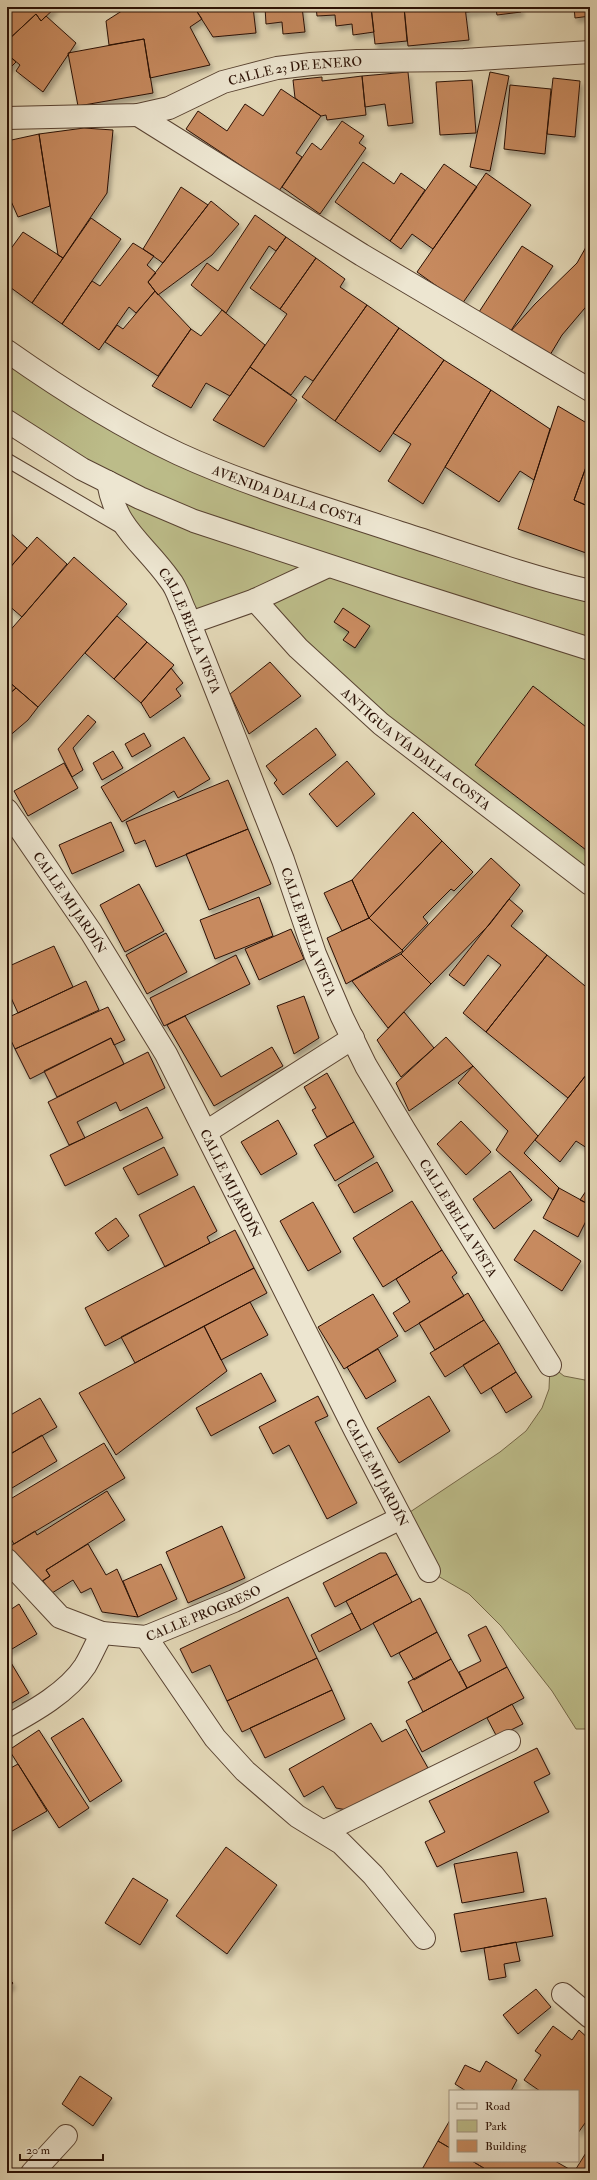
<svg xmlns="http://www.w3.org/2000/svg" width="597" height="2180" font-family="'IM FELL Double Pica',serif">
<style>
.green{fill:#bcbc89;stroke:#746647}
.building{fill:#c78a5f;stroke:#2b1105;filter:url(#shadow)}
.lines{fill:none;stroke-linecap:round;stroke-linejoin:round}
.service-casing{stroke:#594332;stroke-width:15}
.minor-casing{stroke:#594332;stroke-width:24}
.tertiary-casing{stroke:#594332;stroke-width:24}
.service{stroke:#ede6d1;stroke-width:13}
.minor{stroke:#ede6d1;stroke-width:22}
.tertiary{stroke:#ede6d1;stroke-width:22}
.labels{text-anchor:middle;stroke-width:3;stroke-linejoin:round;paint-order:stroke}
.street-label{font-size:13px;fill:#2b1105;stroke:#ede6d1}
</style>
<defs>
<filter id="shadow"><feDropShadow dx="2.5" dy="4.5" stdDeviation="2" flood-color="#0004"/></filter>
</defs>
<rect width="100%" height="100%" fill="#e4d9b8"/>
<filter id="stains"><feTurbulence type="fractalNoise" baseFrequency=".005" numOctaves="4"/><feColorMatrix values="0 0 0 0 .2 0 0 0 0 .09 0 0 0 0 .02 0 0 0 .5 -.17"/></filter>
<radialGradient id="worn" r=".72"><stop offset=".6" stop-color="#630" stop-opacity="0"/><stop offset="1" stop-color="#630" stop-opacity=".3"/></radialGradient>
<!-- green -->
<path class="green" d="M7 351 178 453 590 591V884L459 782 255 600 190 623 107 482 7 421Z
M550 1365 564 1376 590 1381V1729H576L552 1691 501 1626 469 1594 429 1571 401 1518 500 1452 526 1431 542 1408 549 1389Z"/>
<!-- building -->
<path class="building" d="M7 7H56L41 21 36 14 7 41Z
M128 7H194L202 19 190 27 210 65 150 78 144 39 109 45 106 21Z
M194 7H253L256 33 213 37Z
M265 7H302L305 32 283 34 282 22 266 24Z
M316 7H371L374 32 353 35 352 24 336 26 335 15 317 16Z
M371 7H404L407 41 375 44Z
M404 7H465L469 40 408 46Z
M465 7H521V12L497 15 496 9 466 12Z
M574 7H590V16L575 18Z
M36 14 41 21 46 16 76 43 43 92 16 71 20 65 7 54V41Z
M144 39 153 93 78 106 68 53Z
M7 54 16 62 7 71Z
M408 72 413 123 388 126 385 104 365 107 362 76Z
M490 72 509 76 490 171 470 167Z
M588 75H590V128H588Z
M362 76 366 115 327 120 326 115 321 116 295 98 293 80 322 77V81Z
M553 78 580 81 575 137 547 134Z
M472 80 476 133 440 135 436 82Z
M510 85 551 89 545 154 504 149Z
M281 89 321 116 296 153 302 157 279 191 186 129 198 111 227 131 245 104 263 116Z
M342 121 364 136 359 143 366 148 320 214 282 187 312 143 321 150Z
M84 128 113 130 107 193 63 258 58 255 39 134Z
M39 134 50 206 18 217 7 192V141Z
M363 162 394 184 401 173 425 190 390 241 335 202Z
M444 164 477 187 433 249 412 234 401 249 390 241Z
M486 173 531 205 462 304 417 272Z
M181 187 208 205 163 263 143 249Z
M211 201 239 224 212 255 158 295 148 282Z
M255 215 286 237 276 251 269 246 226 313 191 285 207 263 218 271Z
M91 218 121 239 62 324 32 303Z
M23 232 63 258 32 303 7 285V254Z
M286 237 316 258 280 309 250 288Z
M590 240V302L562 335 550 355 510 332 535 304 577 263Z
M133 243 154 256 147 265 156 273 148 282 155 291 136 313 129 307 99 350 62 324 92 281 100 286Z
M522 246 553 266 510 332 479 312Z
M316 258 345 279 340 287 367 305 313 381 305 376 291 395 250 367 287 314 280 309Z
M155 291 191 329 158 376 105 342 117 325 123 329Z
M367 305 399 328 335 421 302 397Z
M222 310 265 345 230 396 206 383 191 408 152 386 191 329 201 336Z
M399 328 444 360 380 452 335 421Z
M444 360 491 390 423 504 388 481 411 444 393 433Z
M250 367 297 400 264 447 213 420Z
M491 390 550 429 534 480 520 471 499 502 445 467Z
M558 406 590 425V456L574 500 590 507 589 554 518 529Z
M590 456V507L574 500Z
M7 530 27 548 7 571Z
M37 537 67 564 22 617 7 604V571Z
M74 557 127 604 38 707 7 680V634Z
M343 608 370 626 355 648 343 640 349 632 334 622Z
M117 616 147 642 114 679 85 653Z
M147 642 174 665 141 703 114 679Z
M270 662 301 696 249 734 230 694Z
M171 668 183 683 176 689 181 696 150 718 141 703Z
M7 680 16 688 7 696Z
M533 686 590 730V853L475 765Z
M16 688 38 707 28 720 7 738V696Z
M88 715 96 722 73 748 83 770 72 777 58 749Z
M316 728 336 755 283 795 274 783 277 780 266 766Z
M144 733 151 746 132 757 125 744Z
M184 737 210 779 178 798 174 791 122 822 101 787Z
M113 751 123 768 102 780 93 763Z
M347 761 375 794 337 827 309 794Z
M64 763 78 788 28 816 14 791Z
M228 780 248 829 156 867 145 840 135 844 126 822Z
M413 812 442 841 369 918 352 880Z
M111 822 124 851 72 874 59 845Z
M248 829 271 884 209 910 186 854Z
M442 841 473 872 454 891 451 889 423 917 428 923 402 950 369 918Z
M491 858 520 885 489 925 431 984 401 954Z
M352 880 369 918 342 931 324 893Z
M139 884 164 931 125 952 100 905Z
M259 897 273 936 215 959 200 920Z
M509 899 523 911 511 926 547 955 486 1032 463 1013 501 965 488 955 464 986 449 975Z
M369 918 403 951 346 984 327 938Z
M291 929 304 959 259 980 245 949Z
M166 933 187 972 147 994 126 955Z
M54 946 73 987 18 1013 7 989V967Z
M401 954 431 984 388 1028 352 981Z
M236 955 250 984 164 1026 150 998Z
M547 955 590 990V1070L568 1098 486 1032Z
M86 981 99 1010 15 1049 7 1032V1018Z
M304 996 319 1038 294 1054 277 1006Z
M108 1007 125 1040 114 1045 111 1038 30 1079 15 1049Z
M404 1012 434 1048 401 1077 377 1040Z
M185 1016 221 1077 272 1047 283 1066 214 1106 167 1025Z
M446 1037 473 1066 409 1111 396 1083Z
M111 1038 124 1064 57 1097 44 1071Z
M148 1052 165 1088 120 1111 116 1102 77 1122 85 1138 69 1145 48 1102Z
M473 1066 538 1136 524 1153 559 1188 553 1200 496 1150 508 1131 458 1083Z
M590 1070V1150L576 1141 560 1162 535 1140Z
M327 1073 354 1122 327 1137 312 1110 316 1108 304 1087Z
M147 1107 163 1138 65 1186 50 1155Z
M278 1120 297 1154 261 1175 241 1142Z
M461 1121 491 1152 466 1175 437 1144Z
M354 1122 374 1157 335 1181 314 1145Z
M164 1147 178 1175 138 1195 123 1168Z
M377 1162 393 1191 354 1213 338 1185Z
M510 1171 532 1200 494 1229 473 1199Z
M590 1185V1205L580 1200Z
M194 1186 217 1231 207 1237 210 1243 165 1267 139 1215Z
M559 1188 590 1205V1213L578 1237 543 1218Z
M412 1201 442 1250 383 1287 353 1238Z
M313 1202 341 1252 308 1271 280 1221Z
M116 1218 129 1236 108 1251 95 1233Z
M235 1230 254 1268 105 1346 85 1308Z
M534 1230 581 1261 562 1291 514 1260Z
M442 1250 457 1273 452 1277 464 1296 405 1332 393 1313 410 1302 396 1279Z
M254 1268 267 1293 135 1363 121 1337Z
M468 1293 484 1320 435 1350 419 1323Z
M373 1294 398 1336 344 1369 318 1327Z
M250 1302 268 1335 221 1360 204 1326Z
M484 1320 499 1343 445 1377 430 1353Z
M204 1326 227 1371 116 1455 79 1393Z
M499 1343 516 1372 481 1394 463 1365Z
M378 1349 396 1381 366 1399 347 1367Z
M516 1372 532 1397 506 1413 491 1388Z
M261 1373 276 1401 211 1436 196 1408Z
M318 1396 328 1416 315 1422 357 1503 327 1519 289 1445 273 1454 259 1427Z
M429 1396 450 1431 399 1463 377 1428Z
M40 1398 57 1427 7 1456V1417Z
M42 1435 57 1461 7 1491V1456Z
M104 1443 125 1478 14 1544 7 1532V1501Z
M107 1491 125 1520 46 1570 50 1576 34 1586 9 1547 35 1531 37 1535Z
M222 1526 245 1578 188 1603 166 1552Z
M88 1544 106 1575 117 1569 138 1617 102 1612 91 1588 81 1593 73 1580 52 1593 43 1581 50 1576 46 1570Z
M380 1553H386L397 1574 335 1607 323 1583Z
M161 1564 177 1599 138 1617 123 1581Z
M397 1574 412 1602 361 1630 346 1601Z
M288 1597 317 1658 227 1701 210 1665 192 1673 180 1649Z
M420 1598 437 1632 391 1657 373 1623Z
M19 1604 37 1634 7 1652V1612Z
M352 1613 361 1630 319 1652 311 1635Z
M486 1626 507 1667 467 1688 459 1672 481 1661 468 1635Z
M437 1632 451 1659 414 1680 399 1653Z
M7 1656 29 1693 7 1706Z
M317 1658 332 1690 242 1732 227 1701Z
M451 1659 467 1688 423 1712 408 1682Z
M507 1667 524 1698 422 1752 406 1721Z
M332 1690 345 1719 265 1758 250 1728Z
M512 1704 523 1724 497 1737 487 1718Z
M83 1718 122 1781 90 1802 51 1738Z
M371 1723 382 1742 406 1729 428 1768 353 1811 336 1808 323 1786 304 1797 289 1769Z
M39 1730 89 1808 59 1828 9 1750Z
M537 1748 550 1774 534 1782 549 1812 437 1867 425 1842 445 1832 429 1801Z
M18 1764 47 1811 7 1834V1770Z
M226 1847 277 1885 227 1954 176 1916Z
M517 1852 524 1892 462 1903 454 1864Z
M133 1878 168 1900 140 1945 105 1923Z
M546 1898 553 1936 461 1952 454 1914Z
M516 1942 520 1961 504 1964 506 1977 489 1980 484 1948Z
M7 1977 13 1983 7 1990Z
M536 1989 551 2007 518 2034 503 2015Z
M553 2026 572 2040 579 2030 590 2040V2116L578 2133V2091H540L524 2080 541 2055 535 2051Z
M486 2061 517 2080 511 2091H466L455 2084 465 2065 480 2072Z
M80 2076 112 2098 93 2126 62 2104Z
M450 2120V2148L438 2141Z
M438 2141 450 2148V2161H472L492 2173H420Z
M589 2148 590 2173H576L574 2172Z
M472 2161H555L576 2173H492Z"/>
<g class="lines">
<defs>
<path id="service" d="M7 460 123 528"/>
<g id="minor">
<path d="M138 115 362 255 590 390"/>
<path id="s1" d="M7 118 138 115 169 108 223 82 277 68 311 64 357 61 464 60 590 52"/>
<path id="s2" d="M108 482C116 530 144 543 170 580 177 588 180 601 185 611L283 860 315 954 342 1017 366 1066 405 1131 550 1365"/>
<path id="s3" d="M255 600 298 648 381 724 590 884"/>
<path d="M190 623 255 600 328 566"/>
<path id="s4" d="M7 810 91 932 166 1054 355 1430 429 1571"/>
<path d="M206 1132 353 1038"/>
<path id="s5" d="M7 1560 60 1617 102 1633 146 1637 234 1601 401 1518"/>
<path d="M146 1637 215 1738 245 1771 297 1816 341 1843 373 1875 424 1938"/>
<path d="M7 1726C34 1711 68 1692 85 1666 91 1656 96 1644 102 1633"/>
<path d="M325 1831 509 1741"/>
<path d="M563 1994 590 2017"/>
<path d="M32 2173 66 2136"/>
</g>
<g id="tertiary">
<path id="s6" d="M7 351C61 389 119 426 179 454 251 487 329 509 404 534 466 554 527 576 590 591"/>
<path d="M7 421 82 469 140 498 194 521 394 587 590 649"/>
</g>
</defs>
<!-- service casing -->
<use href="#service" class="service-casing"/>
<!-- minor casing -->
<use href="#minor" class="minor-casing"/>
<!-- tertiary casing -->
<use href="#tertiary" class="tertiary-casing"/>
<!-- service -->
<use href="#service" class="service"/>
<!-- minor -->
<use href="#minor" class="minor"/>
<!-- tertiary -->
<use href="#tertiary" class="tertiary"/>
</g>
<g class="labels">
<!-- street labels -->
<g class="street-label">
<text dy="5" stroke="none"><textPath href="#s1" startOffset="296">CALLE 23 DE ENERO</textPath></text>
<text dy="5" stroke="none"><textPath href="#s6" startOffset="317">AVENIDA DALLA COSTA</textPath></text>
<text dy="5" stroke="none"><textPath href="#s2" startOffset="172">CALLE BELLA VISTA</textPath></text>
<text dy="5" stroke="none"><textPath href="#s3" startOffset="220">ANTIGUA VÍA DALLA COSTA</textPath></text>
<text dy="5" stroke="none"><textPath href="#s4" startOffset="112">CALLE MI JARDÍN</textPath></text>
<text dy="5" stroke="none"><textPath href="#s2" startOffset="496">CALLE BELLA VISTA</textPath></text>
<text dy="5" stroke="none"><textPath href="#s4" startOffset="436">CALLE MI JARDÍN</textPath></text>
<text dy="5" stroke="none"><textPath href="#s2" startOffset="820">CALLE BELLA VISTA</textPath></text>
<text dy="5" stroke="none"><textPath href="#s4" startOffset="760">CALLE MI JARDÍN</textPath></text>
<text dy="5" stroke="none"><textPath href="#s5" startOffset="229">CALLE PROGRESO</textPath></text>
</g>
</g>
<!-- margin -->
<rect width="597" height="2180" fill="none" stroke="#e4d9b8" stroke-width="24"/>
<rect x="8" y="8" width="581" height="2164" fill="none" stroke="#2b1105" stroke-width="2"/>
<rect x="12" y="12" width="573" height="2156" fill="none" stroke="#2b1105"/>
<!-- legend -->
<rect x="449" y="2090" width="130" height="72" fill="#ede6d1" stroke="#9f917f"/>
<rect x="457" y="2103" width="20" height="6" fill="#ede6d1" stroke="#9f917f"/>
<text x="485" y="2110" font-size="12" fill="#2b1105">Road</text>
<rect x="457" y="2120" width="20" height="12" fill="#bcbc89" stroke="#9f917f"/>
<text x="485" y="2130" font-size="12" fill="#2b1105">Park</text>
<rect x="457" y="2140" width="20" height="12" fill="#c78a5f" stroke="#9f917f"/>
<text x="485" y="2150" font-size="12" fill="#2b1105">Building</text>
<!-- scale -->
<path d="M20 2154v6h83v-6" fill="none" stroke="#2b1105" stroke-width="2"/>
<text x="26" y="2154" font-size="12" fill="#2b1105" stroke="#ede6d1" stroke-width="3" paint-order="stroke">20 m</text>
<rect width="100%" height="100%" filter="url(#stains)"/>
<rect width="100%" height="100%" fill="url(#worn)"/>
</svg>
